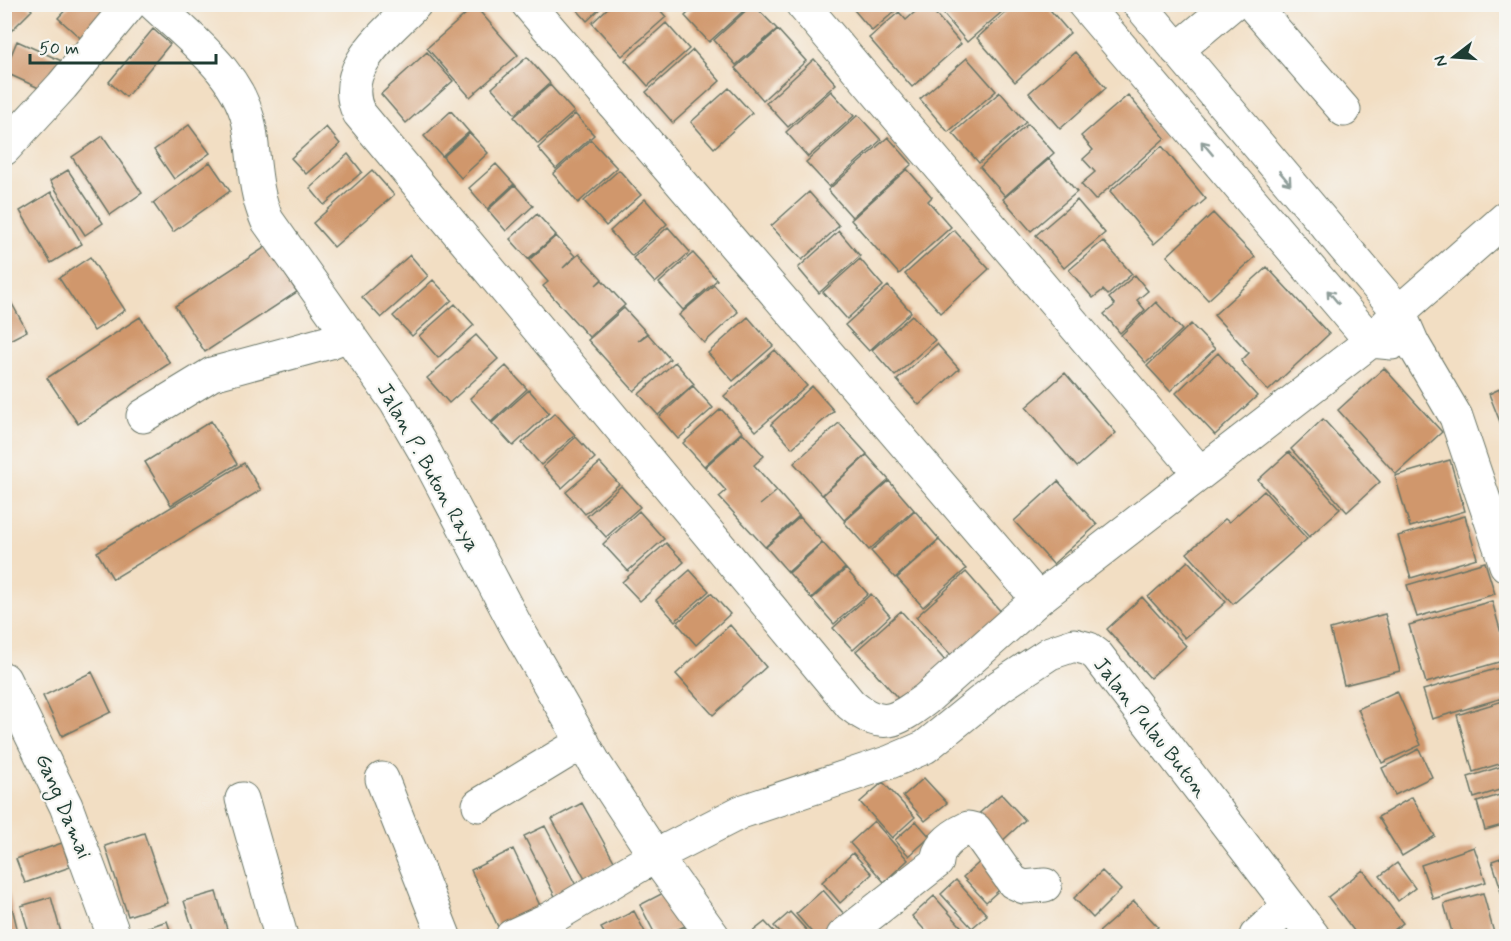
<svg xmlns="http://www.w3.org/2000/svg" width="1511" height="941" font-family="Mynerve,sans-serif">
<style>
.building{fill:#d0976c}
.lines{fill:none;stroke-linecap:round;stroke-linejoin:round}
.minor-casing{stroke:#697566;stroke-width:35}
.minor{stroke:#fff;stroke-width:33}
.oneway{stroke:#8f9e9a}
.labels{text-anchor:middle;stroke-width:4.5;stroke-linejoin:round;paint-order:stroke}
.street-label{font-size:21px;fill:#1f3d34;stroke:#f6f6f2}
</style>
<rect width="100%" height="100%" fill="#f6f6f2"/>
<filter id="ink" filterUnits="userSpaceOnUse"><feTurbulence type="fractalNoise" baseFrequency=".0167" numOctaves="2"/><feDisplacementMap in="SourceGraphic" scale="12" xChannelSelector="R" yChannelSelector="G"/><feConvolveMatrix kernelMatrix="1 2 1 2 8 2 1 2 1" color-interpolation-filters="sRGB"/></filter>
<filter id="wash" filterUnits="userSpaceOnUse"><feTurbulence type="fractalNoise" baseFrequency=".008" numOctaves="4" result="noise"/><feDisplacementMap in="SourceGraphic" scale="24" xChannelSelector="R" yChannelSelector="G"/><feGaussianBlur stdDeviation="1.35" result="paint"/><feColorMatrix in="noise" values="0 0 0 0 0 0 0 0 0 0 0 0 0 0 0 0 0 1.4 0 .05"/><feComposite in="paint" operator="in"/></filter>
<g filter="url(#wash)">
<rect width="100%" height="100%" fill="#f2dec3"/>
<g id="blocks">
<!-- building -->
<path class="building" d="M4 4H26L32 10 4 38Z
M71 4H123L87 44 58 18Z
M572 4H605L587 21Z
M612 4H655L666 17 622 56 592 23Z
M697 4H751L709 42 685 16Z
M753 4 777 29 736 65 714 40Z
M849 4H903L872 31Z
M924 4H927L961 44 912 87 869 38 899 12 906 20Z
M935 4H1011L967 42Z
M1015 4H1045L1070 33 1015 82 977 38Z
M475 6 518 55 470 97 427 48Z
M666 23 689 49 648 86 625 60Z
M153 29 170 44 126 97 109 82Z
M778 30 806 61 763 100 735 68Z
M17 41 66 63 52 94 4 72Z
M693 50 720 81 673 123 646 92Z
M427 52 453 81 406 123 381 94Z
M1075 52 1106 88 1060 129 1029 93Z
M527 57 550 83 515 114 492 88Z
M967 58 996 91 948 132 920 99Z
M814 59 836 84 788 127 766 103Z
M550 85 574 112 538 144 514 117Z
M729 88 752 113 714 148 691 122Z
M831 91 854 116 808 157 786 132Z
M1000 92 1026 122 979 163 953 133Z
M1128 95 1165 138 1095 200 1081 184 1095 172 1083 159 1093 150 1081 136Z
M451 111 469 132 442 156 424 136Z
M575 114 594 135 556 169 538 148Z
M858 115 881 140 829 187 806 162Z
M1028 124 1054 153 1005 196 980 167Z
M189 125 210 153 174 179 154 150Z
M326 127 340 144 306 174 291 158Z
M470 133 488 153 461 178 443 157Z
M103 136 142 193 110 215 72 157Z
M888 137 912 164 852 217 828 190Z
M591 140 617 168 578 203 553 174Z
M1162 146 1206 199 1154 244 1110 191Z
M348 154 362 172 324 205 310 188Z
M1049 159 1077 192 1031 231 1003 199Z
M210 162 230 191 173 232 153 203Z
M496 164 514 184 487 209 469 188Z
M907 169 932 197 928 201 951 227 899 274 851 220Z
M68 170 103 223 85 235 50 181Z
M372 170 394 195 334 247 313 223Z
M619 170 641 195 606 226 584 201Z
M515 185 533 206 506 231 488 210Z
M51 192 82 244 51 263 20 211Z
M809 192 839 226 802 260 771 226Z
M645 199 667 224 632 256 610 231Z
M1077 200 1105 233 1064 268 1036 235Z
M1213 213 1255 257 1208 300 1167 256Z
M537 214 556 235 528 259 510 239Z
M668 227 690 252 655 283 633 258Z
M954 230 989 269 941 313 905 274Z
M839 231 860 256 819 293 798 268Z
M556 236 575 256 563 268 579 254 602 279 596 285 602 280 625 305 589 337 543 286 548 282 529 260Z
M1103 241 1132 274 1108 295 1103 290 1093 298 1069 270Z
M267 246 297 292 205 352 175 306Z
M693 253 717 280 683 310 659 283Z
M410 255 428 276 381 318 362 297Z
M90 257 125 310 94 331 59 278Z
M860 259 883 286 847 319 823 292Z
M1267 267 1329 334 1268 391 1241 361 1249 353 1214 315Z
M1135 275 1148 291 1137 300 1145 310 1120 333 1104 314 1115 305 1109 298Z
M433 280 452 300 412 336 393 316Z
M714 285 738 312 704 343 679 315Z
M888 286 911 312 869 351 845 325Z
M11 302 27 331 4 343V306Z
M1156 302 1182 330 1146 363 1121 335Z
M455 304 474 325 438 358 419 336Z
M624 308 647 333 638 341 648 334 670 359 634 391 588 340Z
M912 315 935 340 895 376 872 350Z
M140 317 170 363 78 424 47 378Z
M748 317 773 346 733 381 708 353Z
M1191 324 1215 349 1170 391 1147 366Z
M476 335 498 359 449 403 427 378Z
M937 344 959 369 919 405 897 380Z
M775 350 807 386 756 431 724 396Z
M1218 353 1257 396 1215 435 1176 393Z
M675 362 694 384 658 415 639 394Z
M506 366 527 389 491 422 470 398Z
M1384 368 1442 432 1396 474 1338 410Z
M1065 373 1116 433 1077 467 1026 407Z
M693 386 713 408 678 439 659 417Z
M812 386 834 411 792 448 771 424Z
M1506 386V437L1489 394Z
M529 390 549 413 513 446 492 423Z
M721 409 742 432 704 466 683 443Z
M555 413 575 435 541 465 522 443Z
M1323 419 1380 482 1347 512 1291 449Z
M211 421 237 464 171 505 145 462Z
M839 423 867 454 822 495 794 463Z
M743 433 764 456 754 465 777 491 760 505 777 491 799 516 765 547 719 497 726 491 705 467Z
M576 437 595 458 562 488 543 467Z
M1289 452 1340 509 1309 537 1258 480Z
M867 455 889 480 844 520 823 495Z
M1450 460 1465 511 1410 527 1395 476Z
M244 463 261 490 113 579 97 552Z
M600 463 619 484 585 514 566 492Z
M889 481 914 510 869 550 844 522Z
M1058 481 1097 525 1053 564 1014 521Z
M621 486 640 507 606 537 587 516Z
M1264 491 1307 539 1233 604 1187 553 1225 519 1229 522Z
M639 511 664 539 628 571 603 544Z
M915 511 939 539 895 578 871 551Z
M1465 516 1477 558 1411 578 1398 536Z
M800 517 822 542 788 572 766 547Z
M939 540 966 569 923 607 897 578Z
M666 543 684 562 640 601 622 582Z
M823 543 845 568 811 598 789 573Z
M1188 561 1226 602 1185 638 1148 597Z
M1485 562 1495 594 1417 617 1407 585Z
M846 569 868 594 834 624 812 599Z
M690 570 709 591 675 621 656 600Z
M966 572 1010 622 961 666 916 617Z
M711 593 730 614 696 645 677 623Z
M871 594 890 616 853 650 833 628Z
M1142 597 1186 646 1150 678 1107 629Z
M1492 601 1506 651V660L1426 683 1409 625Z
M901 611 948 664 903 704 856 651Z
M1385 614 1400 671 1344 685 1330 629Z
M730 625 766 667 713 715 676 674Z
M1506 666V697L1432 719 1423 690Z
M92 672 111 712 62 736 43 696Z
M1397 691 1421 745 1382 763 1358 709Z
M1506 700V762L1473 772 1457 715Z
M1419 749 1432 777 1395 795 1382 768Z
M1506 765V788L1474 798 1468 777Z
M924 778 947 803 925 821 903 796Z
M883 782 915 817 892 838 860 802Z
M1506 793V824L1485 830 1477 802Z
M1001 794 1025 820 999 844 975 817Z
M1412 797 1435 836 1402 856 1378 817Z
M582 803 615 863 585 879 552 819Z
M874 821 908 860 884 882 850 843Z
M916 821 930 837 909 856 895 840Z
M545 826 581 895 560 906 524 836Z
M144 833 168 903 128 916 105 846Z
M62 843 70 867 25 883 16 859Z
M1474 847 1486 882 1433 899 1421 865Z
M513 849 544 914 502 935 471 870Z
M853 853 872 874 840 903 822 882Z
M1506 856V884L1500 886 1492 861Z
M984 858 1007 883 986 902 963 877Z
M1397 863 1415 888 1398 901 1380 876Z
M1363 870 1403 923 1386 936H1358L1328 897Z
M1102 871 1121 890 1093 918 1074 898Z
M4 878H5L19 936H4Z
M956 880 987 915 972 928 941 894Z
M1506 887V907L1500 889Z
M823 890 851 922 834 936H815L796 914Z
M667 891 685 926 663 936H656L640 905Z
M216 892 229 936H195L184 901Z
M1483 893 1494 933 1483 936H1453L1444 904Z
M934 896 966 932 961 936H930L912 916Z
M51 897 62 936H30L21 906Z
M1134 901 1158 927 1147 936H1103L1099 932Z
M634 911 647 936H606L601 928Z
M790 912 812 936H783L774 926Z
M167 921 172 936H135L134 932Z
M765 922 778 936H747Z
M685 928 689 936H667Z"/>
</g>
</g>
<g filter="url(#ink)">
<use href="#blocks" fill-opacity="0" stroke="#697566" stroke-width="1.5"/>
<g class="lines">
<defs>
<path id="minor" d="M154 4C191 39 243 77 250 130 255 162 254 190 267 220L396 402 425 452 516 626 595 764 655 856 713 936
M415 4C387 33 337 69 359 113L851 705C883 731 896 721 926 699L1038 599 1371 341 1399 312 1506 218
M528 4 1038 599
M802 4 1200 473
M1084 4 1371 341 1392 343
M1139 4 1399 312 1413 344 1456 417 1506 565
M1252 4 1344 110
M1177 50 1232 4
M4 149 62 86 130 4
M143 416 212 374 330 342 349 334
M4 679 66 806 114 936
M382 779 444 936
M242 799 281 936
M479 805 583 742
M512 936 551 918 655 856 741 812 890 762 925 747 1000 686 1050 653 1074 645 1089 649 1097 655 1313 936
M843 936 937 862C938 845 953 835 968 828L976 830 1013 882 1024 887 1045 885
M1256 936 1289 906"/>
</defs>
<!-- minor casing -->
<use href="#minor" class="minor-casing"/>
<!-- minor -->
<use href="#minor" class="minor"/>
</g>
<!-- one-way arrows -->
<defs><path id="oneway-shaft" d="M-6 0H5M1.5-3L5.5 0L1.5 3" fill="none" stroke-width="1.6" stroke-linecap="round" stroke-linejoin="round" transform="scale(1.5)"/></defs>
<g class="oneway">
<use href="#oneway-shaft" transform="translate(1207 148) rotate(-130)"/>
<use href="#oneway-shaft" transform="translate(1285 178) rotate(50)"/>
<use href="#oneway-shaft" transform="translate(1333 297) rotate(-130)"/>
</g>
</g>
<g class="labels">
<!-- street labels -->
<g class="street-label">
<text transform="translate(429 467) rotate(61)" y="7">Jalan P. Buton Raya</text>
<text transform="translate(1151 727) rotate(52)" y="7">Jalan Pulau Buton</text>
<text transform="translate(64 806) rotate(67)" y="7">Gang Damai</text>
</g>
</g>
<!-- margin -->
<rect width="1511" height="941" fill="none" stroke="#f6f6f2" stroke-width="24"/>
<!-- north arrow -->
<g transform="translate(1454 57) rotate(253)" stroke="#f6f6f2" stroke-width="4.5" paint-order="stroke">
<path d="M0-4.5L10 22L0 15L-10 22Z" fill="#1f3d34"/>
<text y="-9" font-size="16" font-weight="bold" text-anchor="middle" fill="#1f3d34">N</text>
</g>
<!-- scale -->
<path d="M30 54v9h186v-9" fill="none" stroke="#1f3d34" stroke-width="3"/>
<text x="39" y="54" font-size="18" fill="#1f3d34" stroke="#f6f6f2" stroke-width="4.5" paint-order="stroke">50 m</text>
</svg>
